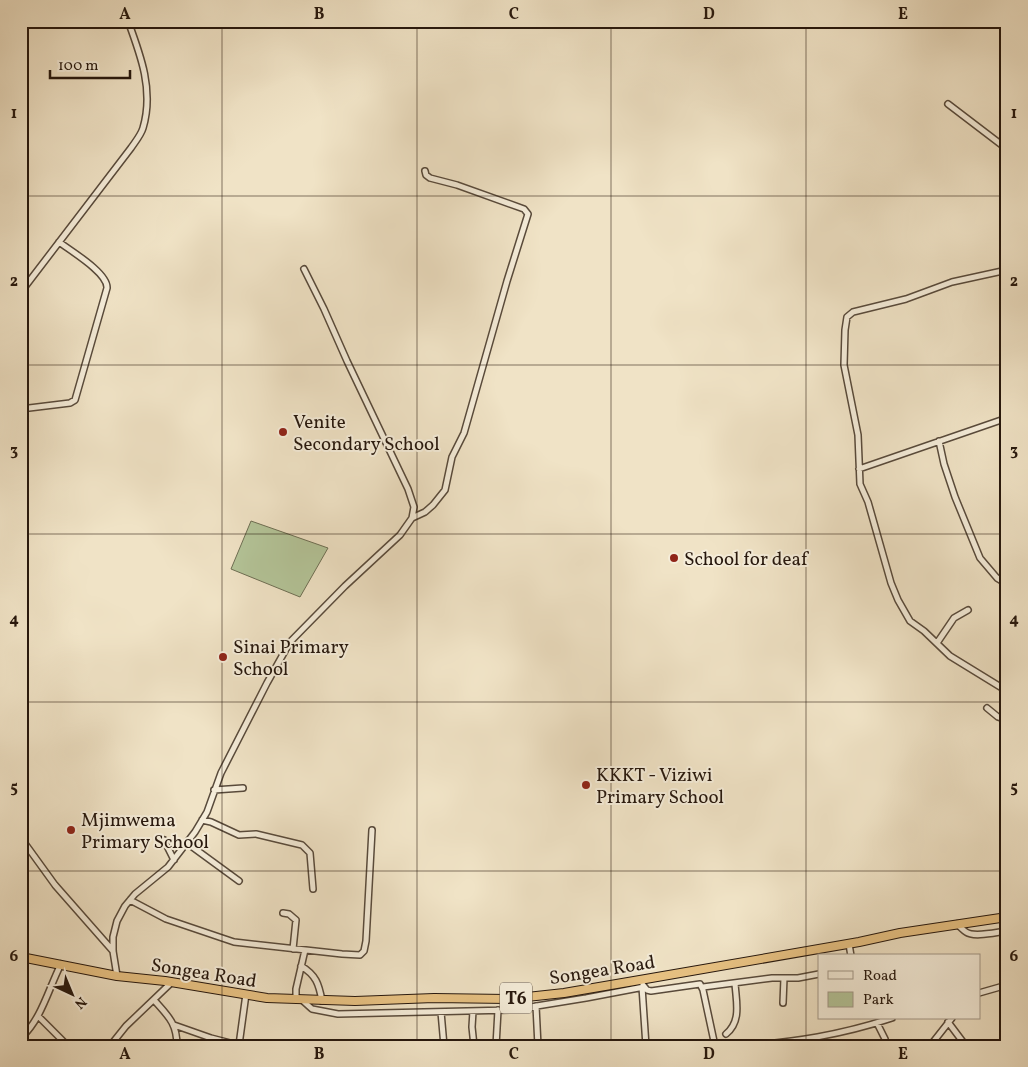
<svg xmlns="http://www.w3.org/2000/svg" width="1028" height="1067" font-family="Vollkorn,serif">
<style>
.green{fill:#b4c599;stroke:#6d6e53}
.lines{fill:none;stroke-linecap:round;stroke-linejoin:round}
.minor-casing{stroke:#584a3b;stroke-width:8}
.trunk-casing{stroke:#26170d;stroke-width:10}
.minor{stroke:#f5edda;stroke-width:5}
.trunk{stroke:#e8c283;stroke-width:8}
.grid{fill:none;stroke:#26170d;stroke-width:1;stroke-opacity:0.55}
.poi-dot{fill:#8f2418;stroke:#f5edda;stroke-width:2}
.labels{text-anchor:middle;stroke-width:4;stroke-linejoin:round;paint-order:stroke}
.shield{fill:#f5edda;stroke:#64574a;stroke-width:1}
.shield-label{font-size:18px;font-weight:bold;fill:#26170d}
.poi-label{font-size:19px;fill:#26170d;stroke:#f5edda;text-anchor:start}
.street-label{font-size:19px;fill:#26170d;stroke:#f5edda}
.neatline{fill:none;stroke:#26170d;stroke-width:2}
.grid-label{font-size:16px;text-anchor:middle;font-weight:bold;fill:#26170d}
</style>
<rect width="100%" height="100%" fill="#f0e3c6"/>
<filter id="stains"><feTurbulence type="fractalNoise" baseFrequency=".004" numOctaves="4"/><feColorMatrix values="0 0 0 0 .2 0 0 0 0 .09 0 0 0 0 .02 0 0 0 .5 -.17"/></filter>
<radialGradient id="worn" r=".72"><stop offset=".6" stop-color="#630" stop-opacity="0"/><stop offset="1" stop-color="#630" stop-opacity=".3"/></radialGradient>
<!-- green -->
<path class="green" d="M251 521 328 548 300 597 231 569Z"/>
<g class="lines">
<defs>
<path id="minor" d="M549 21H562
M948 104 1007 149
M1007 270 952 282 906 299 853 312 847 317 845 330 844 365 858 435 860 484 868 502 891 583 898 600 910 621 924 631 950 656 1007 691
M21 292 131 148C135 142 141 135 143 128 154 91 141 56 128 21
M21 409 70 403 75 400 107 288C108 273 71 251 59 242
M939 441 944 464 955 497 980 558 997 578 1007 584
M859 469 1007 418
M412 518 425 512 433 505 445 490 452 457 464 433 507 281 528 214 524 209 457 185 430 178 426 175 425 171
M937 643 954 618 968 610
M1002 688 1007 670
M987 708 998 717 1007 720
M214 790 243 788
M202 820 211 822 239 835 256 834 302 845 310 853 313 889
M21 838 55 885 113 951
M164 840 174 860
M187 843 239 881
M130 900 166 919 234 942 342 954 360 955 364 951 366 941 372 830
M283 913 289 914 296 920 293 949
M957 924C960 927 963 930 966 932 974 938 997 932 1007 931
M849 944 851 956
M301 966C316 975 319 984 322 1001
M117 976 113 951V937L117 921 125 906 135 894 168 867 195 832 207 812 221 773 267 683 290 642 345 586 400 535 412 518 414 507 408 489 347 361 324 309 304 269
M643 985 647 990 651 991 700 984 703 990 715 1046
M642 987 646 1046
M703 987 772 978H798L819 974
M979 993 1007 985
M296 999V989L305 950
M154 1000C168 1016 177 1023 177 1046
M302 1000 312 1009 338 1014 512 1010 586 998 644 987
M783 1003 784 978
M536 1006 538 1046
M473 1011 472 1027 474 1046
M441 1012 444 1046
M38 1016 68 1046
M948 1022 966 1046
M877 1023 885 1039 886 1046
M174 1025 211 1038 242 1046
M726 1034C742 1021 736 1001 735 983
M21 1038C42 1018 48 990 61 964
M239 1045 246 994
M110 1046 126 1026 172 982
M496 1046 498 1010
M741 1046C795 1042 841 1035 892 1018
M930 1046 952 1018"/>
<path id="trunk" d="M21 957 117 976 165 981 267 998 355 1001 434 998 508 999 564 993 634 981 859 942 900 933 1007 917"/>
</defs>
<!-- minor casing -->
<use href="#minor" class="minor-casing"/>
<!-- trunk casing -->
<use href="#trunk" class="trunk-casing"/>
<!-- minor -->
<use href="#minor" class="minor"/>
<!-- trunk -->
<use href="#trunk" class="trunk"/>
</g>
<!-- grid -->
<path class="grid" d="M222 21V1046M417 21V1046M611 21V1046M806 21V1046M21 196H1007M21 365H1007M21 534H1007M21 702H1007M21 871H1007"/>
<!-- markers -->
<g class="poi-dot">
<circle cx="283" cy="432" r="5"/>
<circle cx="674" cy="558" r="5"/>
<circle cx="223" cy="657" r="5"/>
<circle cx="586" cy="785" r="5"/>
<circle cx="71" cy="830" r="5"/>
</g>
<g class="labels">
<!-- shield labels -->
<rect class="shield" x="500" y="982.5" width="32" height="31" rx="4"/>
<g class="shield-label">
<text x="516" y="1004">T6</text>
</g>
<!-- poi labels -->
<g class="poi-label">
<text x="293" y="428">Venite<tspan x="293" dy="22">Secondary School</tspan></text>
<text x="684" y="565">School for deaf</text>
<text x="233" y="653">Sinai Primary<tspan x="233" dy="22">School</tspan></text>
<text x="596" y="781">KKKT - Viziwi<tspan x="596" dy="22">Primary School</tspan></text>
<text x="81" y="826">Mjimwema<tspan x="81" dy="22">Primary School</tspan></text>
</g>
<!-- street labels -->
<g class="street-label">
<text transform="translate(602 969) rotate(-9)" y="7">Songea Road</text>
<text transform="translate(204 972) rotate(9)" y="7">Songea Road</text>
</g>
</g>
<!-- margin -->
<rect width="1028" height="1067" fill="none" stroke="#f0e3c6" stroke-width="55"/>
<!-- legend -->
<rect x="818" y="954" width="162" height="65" fill="#f5edda" stroke="#a29788"/>
<rect x="828" y="971" width="25" height="8" fill="#f5edda" stroke="#a29788"/>
<text x="863" y="980" font-size="15" fill="#26170d">Road</text>
<rect x="828" y="992" width="25" height="15" fill="#b4c599" stroke="#a29788"/>
<text x="863" y="1004" font-size="15" fill="#26170d">Park</text>
<!-- north arrow -->
<g transform="translate(72 994) rotate(136)" stroke="#f5edda" stroke-width="4" paint-order="stroke">
<path d="M0-4L9 19L0 12L-9 19Z" fill="#26170d"/>
<text y="-8" font-size="14" font-weight="bold" text-anchor="middle" fill="#26170d">N</text>
</g>
<!-- scale -->
<path d="M50 70v8h80v-8" fill="none" stroke="#26170d" stroke-width="2.5"/>
<text x="58" y="70" font-size="15" fill="#26170d" stroke="#f5edda" stroke-width="4" paint-order="stroke">100 m</text>
<rect x="28" y="28" width="972" height="1012" class="neatline"/>
<g class="grid-label">
<text x="125" y="19">A</text>
<text x="319" y="19">B</text>
<text x="514" y="19">C</text>
<text x="709" y="19">D</text>
<text x="903" y="19">E</text>
<text x="14" y="118">1</text>
<text x="1014" y="118">1</text>
<text x="14" y="286">2</text>
<text x="1014" y="286">2</text>
<text x="14" y="455">3</text>
<text x="1014" y="455">3</text>
<text x="14" y="624">4</text>
<text x="1014" y="624">4</text>
<text x="14" y="792">5</text>
<text x="1014" y="792">5</text>
<text x="14" y="961">6</text>
<text x="1014" y="961">6</text>
<text x="125" y="1059">A</text>
<text x="319" y="1059">B</text>
<text x="514" y="1059">C</text>
<text x="709" y="1059">D</text>
<text x="903" y="1059">E</text>
</g>
<rect width="100%" height="100%" filter="url(#stains)"/>
<rect width="100%" height="100%" fill="url(#worn)"/>
</svg>
